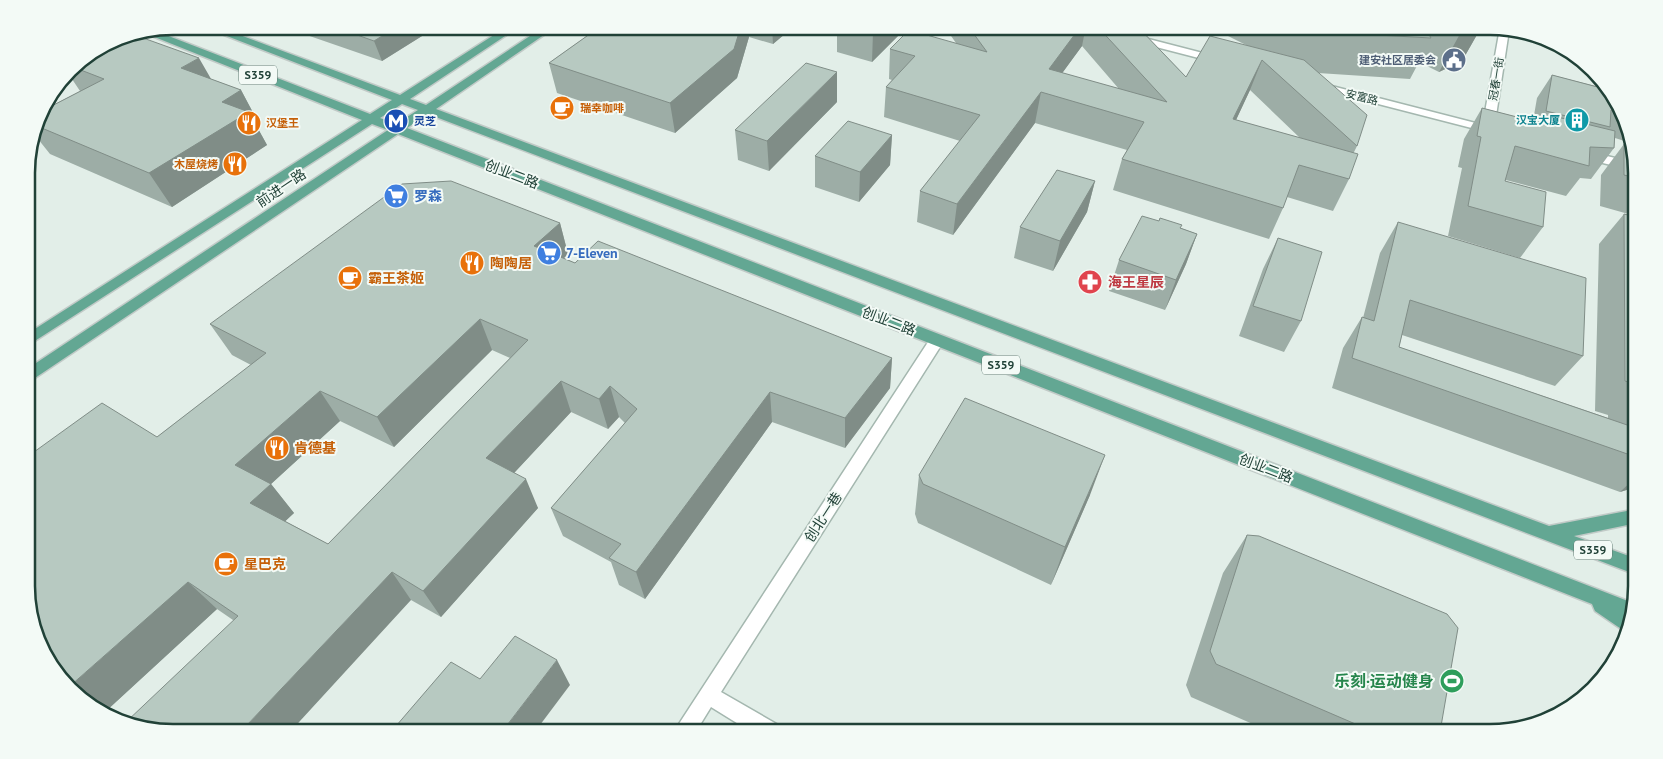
<svg xmlns="http://www.w3.org/2000/svg" width="1663" height="759" font-family="'PT Sans','Noto Sans SC',sans-serif">
<style>
.lines{fill:none;stroke-linecap:round;stroke-linejoin:round}
.minor-casing{stroke:#a4b7af;stroke-width:3}
.tertiary-casing{stroke:#a4b7af;stroke-width:3}
.primary-casing{stroke:#c1cac7;stroke-width:3}
.minor{fill:#fff;fill-rule:evenodd}
.tertiary{fill:#fff;fill-rule:evenodd}
.primary{fill:#63a793;fill-rule:evenodd}
.wall{fill:#9dada6;fill-rule:evenodd}
.shaded-wall{fill:#808d87}
.building{fill:#b7c9c1;stroke:#808d87;fill-rule:evenodd}
.labels{text-anchor:middle;stroke-width:4;stroke-linejoin:round;paint-order:stroke}
.far-service-label{font-size:11px;font-weight:bold;fill:#4e5e75;stroke:#f3faf6;text-anchor:end}
.far-street-label{font-size:11px;fill:#204137;stroke:#f3faf6}
.far-food-label{font-size:11px;font-weight:bold;fill:#c56008;stroke:#f3faf6;text-anchor:start}
.far-culture-label{font-size:11px;font-weight:bold;fill:#0d838f;stroke:#f3faf6;text-anchor:end}
.far-transit-label{font-size:11px;font-weight:bold;fill:#164399;stroke:#f3faf6;text-anchor:start}
.shield{fill:#f3faf6;stroke:#5f7870;stroke-width:1}
.shield-label{font-size:12px;font-weight:bold;fill:#204137}
.street-label{font-size:14px;fill:#204137;stroke:#f3faf6}
.shop-label{font-size:14px;font-weight:bold;fill:#366cbe;stroke:#f3faf6;text-anchor:start}
.food-label{font-size:14px;font-weight:bold;fill:#c56008;stroke:#f3faf6;text-anchor:start}
.health-label{font-size:14px;font-weight:bold;fill:#be3a42;stroke:#f3faf6;text-anchor:start}
.near-leisure-label{font-size:16px;font-weight:bold;fill:#27864d;stroke:#f3faf6;text-anchor:end}
.rim{fill:none;stroke:#204137;stroke-width:2.5}
</style>
<rect width="100%" height="100%" fill="#e2eee8"/>
<g class="lines">
<defs>
<path id="minor" d="M1500 28 1509 30 1494 129 1488 132 1482 129Z
M937 335 942 336 944 340 942 344 721 692 780 726 783 733H753L711 707 695 733H673L932 336Z"/>
<path id="tertiary" d="M1133 35 1222 58 1223 60 1218 63 1129 40V36Z
M1320 83 1495 128 1497 130 1491 133 1316 88 1315 86Z
M1586 151 1636 163V171L1582 158 1580 155 1582 152Z"/>
<path id="primary" d="M201 26H216L400 95 508 26H520L410 99 426 105 545 26H557L436 109 1549 526 1637 509V523L1574 536 1637 559V575L428 114 407 128 1633 603 1627 633 1595 611 1592 604 398 134 32 380 27 382V369L388 130 372 124 27 346V334L362 120 142 32 153 30 370 114 392 100ZM402 104 418 110 396 124 380 118Z"/>
</defs>
<!-- minor casing -->
<use href="#minor" class="minor-casing"/>
<!-- tertiary casing -->
<use href="#tertiary" class="tertiary-casing"/>
<!-- primary casing -->
<use href="#primary" class="primary-casing"/>
<!-- minor -->
<use href="#minor" class="minor"/>
<!-- tertiary -->
<use href="#tertiary" class="tertiary"/>
<!-- primary -->
<use href="#primary" class="primary"/>
</g>
<!-- wall -->
<path class="wall" d="M296 26H438L382 61 298 32Z
M601 26H792V28L773 44 749 37 737 78 675 133 557 93 549 63Z
M837 26H908L872 62 837 52Z
M944 26H1008L1013 32 1018 26H1137L1186 77 1250 47 1214 29 1215 26H1424L1427 32 1430 26H1486L1482 32 1479 31 1462 61 1439 72 1419 62 1410 79 1318 73 1357 146 1354 152 1349 179 1333 211 1287 197 1283 208 1269 239 1113 190 1122 159 1127 150 1035 123 953 235 917 222 920 191 960 141 884 117 886 87 892 80 889 79 890 49 956 43ZM1082 46 1119 89 1062 73ZM1250 90 1300 138 1236 120Z
M76 63 211 79 241 90 259 124 256 125 267 145 172 207 50 154 34 134 40 112 80 91 68 73Z
M1552 75 1603 88 1606 84 1631 143 1615 138 1614 148 1591 179 1580 178 1566 196 1506 180 1505 181 1543 227 1520 258 1448 236 1462 168 1458 167 1464 139 1482 108 1533 121 1537 98Z
M837 102 769 171 738 160 735 130Z
M892 135 890 165 859 202 815 187V156Z
M1624 144 1636 154V210L1632 215 1600 206 1601 175Z
M1095 181 1087 212 1053 271 1014 258 1020 227Z
M1624 214 1636 217V487L1620 492 1332 388 1343 348 1362 317 1363 318 1380 253 1398 222 1583 356 1555 386 1402 335 1399 347 1608 418V415L1595 411 1599 244Z
M560 223 568 254 564 258 575 263 892 358 890 388 845 448 772 422 645 599 619 585 611 562 563 536 551 508 625 423 619 417 608 429 571 412 514 473 538 508 441 617 411 600 233 620 217 609 105 712 157 437 251 365 232 355 210 324ZM492 350 510 358 328 544 285 521 294 513 271 484 340 421 394 447Z
M1181 228 1197 234 1186 264 1165 310 1109 291 1119 260Z
M1278 238 1301 321 1284 352 1239 336 1263 269Z
M919 475 1090 495 1051 585 918 523 915 514Z
M1247 535 1440 732H1271L1191 697 1186 685 1223 573Z"/>
<!-- shaded-wall -->
<path class="shaded-wall" d="M398 26H438L382 61 374 41Z
M741 26H748L749 37 737 78 675 133 670 103Z
M772 26H792V28L773 44Z
M880 26H908L872 62 873 32Z
M1081 26H1086L1082 46 1047 94 1049 69Z
M1473 26H1482L1462 61 1439 72 1461 32Z
M199 58 218 91 181 68Z
M1262 60 1250 90 1222 150 1233 119Z
M837 72V102L769 171 767 141Z
M241 90 259 124 256 125 267 145 172 207 149 173 222 102Z
M1041 92 1035 123 953 235 957 204Z
M892 135 890 165 859 202 860 172Z
M1095 181 1087 212 1053 271 1060 241Z
M560 223 568 254 544 278 534 246Z
M1197 234 1186 264 1165 310 1176 280Z
M480 319 492 350 394 447 377 417Z
M892 358 890 388 845 448V418Z
M561 381 571 412 500 488 486 458Z
M610 386 619 417 608 429 599 399Z
M320 391 340 421 271 484 294 513 275 531 250 503 235 465Z
M770 392 772 422 645 599 636 572Z
M1105 455 1090 495 1051 585 1065 547Z
M1636 477V487L1620 492Z
M526 479 538 508 441 617 423 591Z
M392 572 411 600 289 733H255L246 726Z
M188 582 217 609 105 712 70 686Z
M557 660 570 685 534 733H501Z"/>
<!-- building -->
<path class="building" d="M332 26H398L374 41Z
M601 26H741L734 49 670 103 549 63Z
M852 26H880L873 32Z
M968 26H1008L1013 32 1018 26H1081L1049 69 1167 102 1097 26H1137L1186 77 1210 36 1304 60 1367 115 1357 146 1262 60 1233 119 1358 154 1349 179 1299 165 1283 208 1122 159 1144 122 1041 92 957 204 920 191 980 115 886 87 915 56 890 49 909 30 987 52Z
M1322 26H1424L1431 38 1323 32Z
M1449 26H1473L1461 32Z
M132 34 199 58 181 68 241 90 222 102 249 112 149 173 37 126 40 112 104 79 73 67 76 63 117 37Z
M806 63 837 72 767 141 735 130Z
M1552 75 1609 90V89L1618 112 1611 110 1610 127 1546 111Z
M1482 108 1548 125 1549 115 1615 131 1614 148 1590 147 1589 166 1515 146 1505 181 1546 192 1543 227 1468 206 1481 137 1477 136Z
M848 121 892 135 860 172 815 156Z
M1624 144 1632 146 1636 154V178L1624 175Z
M1057 170 1095 181 1060 241 1020 227Z
M451 181 560 223 534 246 575 263 598 241 892 358 845 418 770 392 636 572 609 558 621 544 551 508 637 409 610 386 599 399 561 381 486 458 526 479 423 591 392 572 246 726 256 733H173L125 723 238 616 188 582 70 686 56 675 28 606 27 457 102 403 157 437 266 353 210 324 402 184ZM480 319 528 340 328 544 250 503 271 484 235 465 320 391 377 417Z
M1624 214 1636 217V384L1625 381Z
M1142 216 1159 221 1160 218 1182 225 1180 228 1197 234 1176 280 1119 260Z
M1398 222 1586 278 1583 356 1410 300 1399 347 1636 428V457L1352 358 1362 317 1374 321Z
M1278 238 1322 252 1301 321 1253 306Z
M965 398 1105 455 1065 547 923 484 919 475Z
M1247 535 1259 536 1447 614 1458 628 1440 732H1374L1216 664 1210 651Z
M515 636 557 660 501 733H390L451 662 480 679Z"/>
<!-- icons -->
<defs>
<symbol id="civic-disc" viewBox="-11 -11 22 22"><circle r="9.5" fill="#5c6f8a" stroke="#f3faf6"/><path d="M-.6-6.5H3V-4.5H.6V-3L4-1V1h2V6H-6V1h2V-1L-.6-3ZM-1.2 2.5V6h2.4V2.5Z" fill="#fff"/></symbol>
<symbol id="cafe-disc" viewBox="-11 -11 22 22"><circle r="9.5" fill="#e8710a" stroke="#f3faf6"/><path d="M-5.5-4.5H6V0H3Q3 3.5 0 3.5H-2.5Q-5.5 3.5-5.5 0ZM3-3.2v2h1.7v-2ZM-6 4.5H4V6H-6Z" fill="#fff"/></symbol>
<symbol id="building-disc" viewBox="-11 -11 22 22"><circle r="9.5" fill="#0f9aa8" stroke="#f3faf6"/><path d="M-4-6H4V6H1V3H-1V6H-4ZM-2.5-4.3h1.7v1.8h-1.7ZM.8-4.3h1.7v1.8H.8ZM-2.5-1h1.7V.8h-1.7ZM.8-1h1.7V.8H.8Z" fill="#fff"/></symbol>
<symbol id="metro-disc" viewBox="-11 -11 22 22"><circle r="9.5" fill="#1a4fb4" stroke="#f3faf6"/><path d="M-5.5 5V-5H-3L0 0L3-5H5.5V5H3V-.5L0 4L-3-.5V5Z" fill="#fff"/></symbol>
<symbol id="restaurant-disc" viewBox="-11 -11 22 22"><circle r="9.5" fill="#e8710a" stroke="#f3faf6"/><path d="M-5-6h1v4h1v-4h1v4h1v-4h1v5L-1.5 .5V6h-2V.5L-5-1ZM5-6V6H3V1.5H1.5Q1.5-4 5-6Z" fill="#fff"/></symbol>
<symbol id="supermarket-disc" viewBox="-11 -11 22 22"><circle r="9.5" fill="#3f7fe0" stroke="#f3faf6"/><path d="M-6-5.5h2.5l.6 2H6L4.5 2H-2.5L-4.4-4H-6ZM-1.5 3.2a1.3 1.3 0 1 0 .1 0ZM3 3.2a1.3 1.3 0 1 0 .1 0Z" fill="#fff"/></symbol>
<symbol id="pharmacy-disc" viewBox="-11 -11 22 22"><circle r="9.5" fill="#e0444e" stroke="#f3faf6"/><path d="M-2-6h4v4h4v4h-4v4h-4v-4h-4v-4h4Z" fill="#fff"/></symbol>
<symbol id="stadium-disc" viewBox="-11 -11 22 22"><circle r="9.5" fill="#2e9e5b" stroke="#f3faf6"/><path d="M0-5a6.5 5 0 1 0 0 10a6.5 5 0 1 0 0-10ZM-3.5-1.8h7v3.6h-7Z" fill="#fff"/></symbol>
</defs>
<g fill-rule="evenodd">
<use href="#civic-disc" x="1440" y="46" width="28" height="28"/>
<use href="#cafe-disc" x="548" y="94" width="28" height="28"/>
<use href="#building-disc" x="1563" y="106" width="28" height="28"/>
<use href="#metro-disc" x="382" y="107" width="28" height="28"/>
<use href="#restaurant-disc" x="235" y="109" width="28" height="28"/>
<use href="#restaurant-disc" x="221" y="150" width="28" height="28"/>
<use href="#supermarket-disc" x="382" y="182" width="28" height="28"/>
<use href="#supermarket-disc" x="535" y="239" width="28" height="28"/>
<use href="#restaurant-disc" x="458" y="249" width="28" height="28"/>
<use href="#cafe-disc" x="336" y="264" width="28" height="28"/>
<use href="#pharmacy-disc" x="1076" y="268" width="28" height="28"/>
<use href="#restaurant-disc" x="263" y="434" width="28" height="28"/>
<use href="#cafe-disc" x="212" y="550" width="28" height="28"/>
<use href="#stadium-disc" x="1438" y="667" width="28" height="28"/>
</g>
<g class="labels">
<!-- far-service labels -->
<g class="far-service-label">
<text x="1436" y="64">建安社区居委会</text>
</g>
<!-- far-street labels -->
<g class="far-street-label">
<text transform="translate(1496 79) rotate(-81)" y="4">冠春一街</text>
<text transform="translate(1362 97) rotate(14)" y="4">安富路</text>
</g>
<!-- far-food labels -->
<g class="far-food-label">
<text x="580" y="112">瑞幸咖啡</text>
<text x="266" y="127">汉堡王</text>
<text x="218" y="168" text-anchor="end">木屋烧烤</text>
</g>
<!-- far-culture labels -->
<g class="far-culture-label">
<text x="1560" y="124">汉宝大厦</text>
</g>
<!-- far-transit labels -->
<g class="far-transit-label">
<text x="414" y="125">灵芝</text>
</g>
<!-- shield labels -->
<g class="shield">
<rect x="239" y="65.5" width="38" height="19" rx="4"/>
<rect x="982" y="355.5" width="38" height="19" rx="4"/>
<rect x="1574" y="540.5" width="38" height="19" rx="4"/>
</g>
<g class="shield-label">
<text x="258" y="79">S359</text>
<text x="1001" y="369">S359</text>
<text x="1593" y="554">S359</text>
</g>
<!-- street labels -->
<g class="street-label">
<text transform="translate(512 174) rotate(21)" y="5">创业二路</text>
<text transform="translate(281 188) rotate(-34)" y="5">前进一路</text>
<text transform="translate(889 321) rotate(21)" y="5">创业二路</text>
<text transform="translate(1266 468) rotate(21)" y="5">创业二路</text>
<text transform="translate(823 517) rotate(-57)" y="5">创北一巷</text>
</g>
<!-- shop labels -->
<g class="shop-label">
<text x="414" y="201">罗森</text>
<text x="566" y="258">7-Eleven</text>
</g>
<!-- food labels -->
<g class="food-label">
<text x="490" y="268">陶陶居</text>
<text x="368" y="283">霸王茶姬</text>
<text x="294" y="453">肯德基</text>
<text x="244" y="569">星巴克</text>
</g>
<!-- health labels -->
<g class="health-label">
<text x="1108" y="287">海王星辰</text>
</g>
<!-- near-leisure labels -->
<g class="near-leisure-label">
<text x="1434" y="687">乐刻·运动健身</text>
</g>
</g>
<!-- crop -->
<path d="M0 0H1663V759H0ZM173 35H1490A138 138 0 0 1 1628 173V586A138 138 0 0 1 1490 724H173A138 138 0 0 1 35 586V173A138 138 0 0 1 173 35Z" fill="#f3faf6" fill-rule="evenodd"/>
<path class="rim" d="M173 35H1490A138 138 0 0 1 1628 173V586A138 138 0 0 1 1490 724H173A138 138 0 0 1 35 586V173A138 138 0 0 1 173 35Z"/>
</svg>
